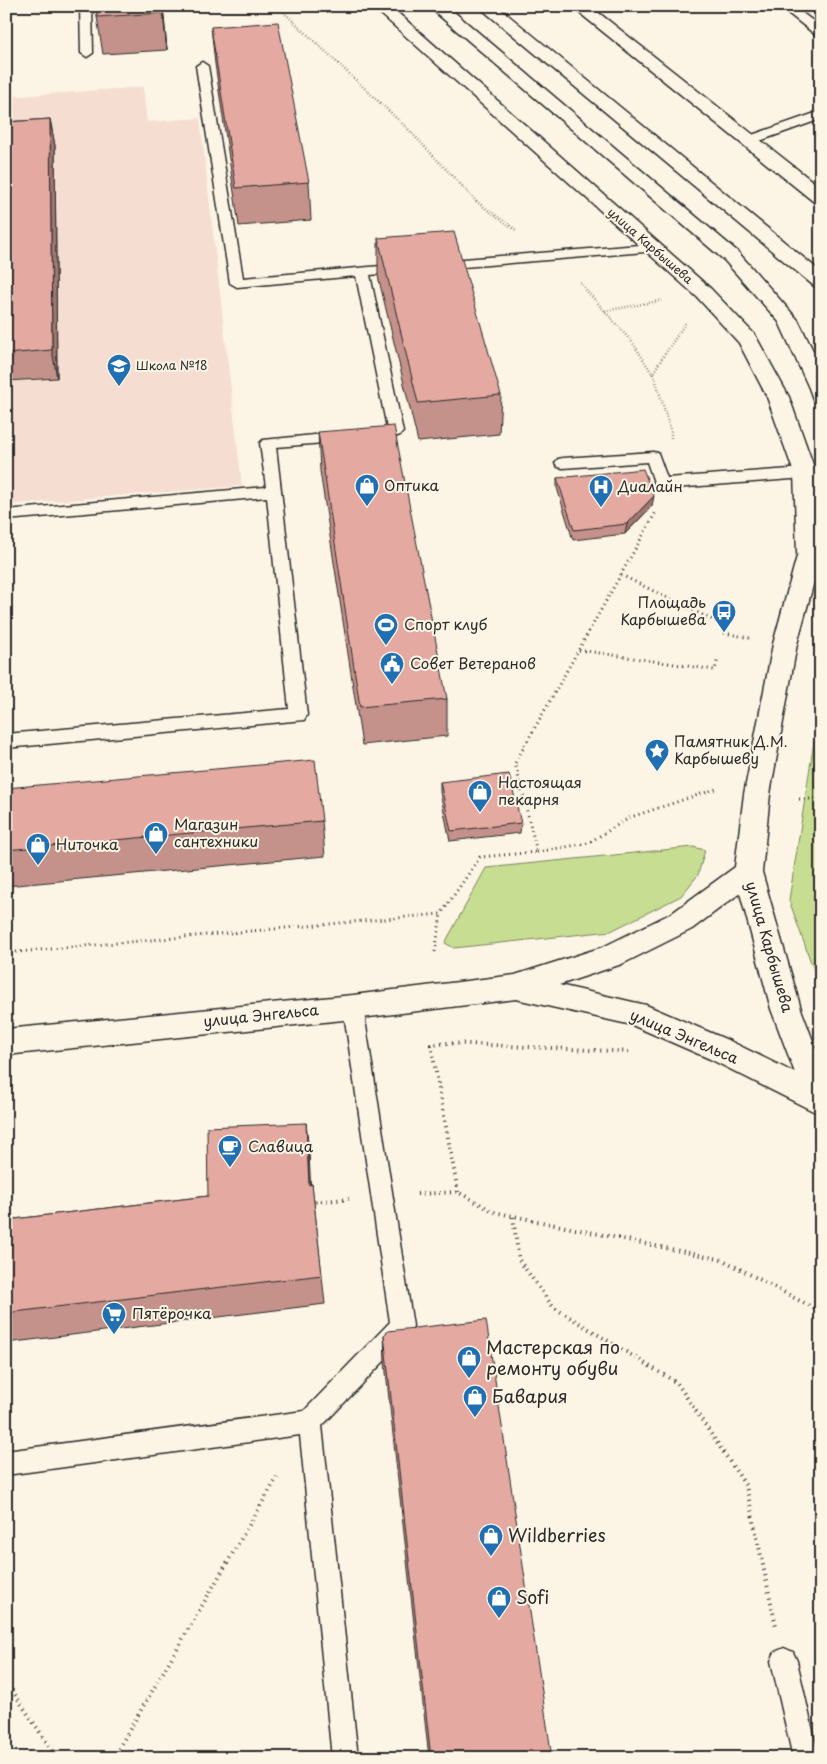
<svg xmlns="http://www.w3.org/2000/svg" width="827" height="1764" font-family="'Playpen Sans',sans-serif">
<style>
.built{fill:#f5ded1}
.green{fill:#c7dd92;stroke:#79845e}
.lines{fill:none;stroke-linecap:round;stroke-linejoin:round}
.lane-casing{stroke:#2b2b2b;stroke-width:3}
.street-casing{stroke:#2b2b2b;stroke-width:3}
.secondary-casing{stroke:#2b2b2b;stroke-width:3}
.path-far2{stroke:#2b2b2b;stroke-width:2.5;stroke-dasharray:0.5 2.5;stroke-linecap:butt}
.path-far1{stroke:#2b2b2b;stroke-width:3;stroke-dasharray:1 4;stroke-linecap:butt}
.path{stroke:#2b2b2b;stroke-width:4;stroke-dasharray:1 4.5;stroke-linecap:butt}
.lane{fill:#fcf5e5;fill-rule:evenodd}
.street{fill:#fcf5e5;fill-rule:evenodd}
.secondary{fill:#fcf5e5;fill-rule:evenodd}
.wall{fill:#c4928a;stroke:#2b2b2b}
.shaded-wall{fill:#a07771;stroke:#2b2b2b}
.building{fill:#e4aaa1;stroke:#2b2b2b}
.labels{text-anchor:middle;stroke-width:4;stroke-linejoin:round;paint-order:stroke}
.far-street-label{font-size:12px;fill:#2b2b2b;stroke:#fcf5e5}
.far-poi-label{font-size:12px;fill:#2b2b2b;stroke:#fcf5e5;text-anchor:start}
.poi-label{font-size:15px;fill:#2b2b2b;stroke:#fcf5e5;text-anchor:start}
.street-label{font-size:15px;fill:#2b2b2b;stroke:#fcf5e5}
.near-poi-label{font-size:18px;fill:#2b2b2b;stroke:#fcf5e5;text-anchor:start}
</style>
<rect width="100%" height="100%" fill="#fcf5e5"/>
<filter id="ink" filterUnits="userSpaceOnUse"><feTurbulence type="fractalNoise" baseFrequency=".02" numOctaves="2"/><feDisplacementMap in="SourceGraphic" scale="10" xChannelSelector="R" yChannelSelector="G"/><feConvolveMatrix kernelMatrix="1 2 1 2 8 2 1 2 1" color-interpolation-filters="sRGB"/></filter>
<g filter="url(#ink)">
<!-- built -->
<path class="built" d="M143 87 147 122 200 118 242 486 6 505V97Z"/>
<!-- green -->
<path class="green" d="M821 697V991L789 900Z
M693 847 705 850 698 875 681 896 611 931 454 948 445 943 486 868Z"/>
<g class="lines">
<defs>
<path id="lane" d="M80 6H92L93 53 87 57 81 53Z
M779 6H793L821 27V36H817Z
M202 62 208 66 243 278 404 264 411 268 404 272 370 275 403 432 400 435 395 437 276 447 307 715 304 720 6 748V734L289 709 267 497 6 520V510L266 487 260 443 263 440 387 428 356 276 237 287 230 283 196 66Z
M821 111V119L754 143H746L744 140 746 137Z
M652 244 657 245 659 248 657 251 439 269 432 265 439 261Z
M653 452 658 453 667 478 805 468 810 469 813 473 810 477 805 478 661 489 656 488 647 462 563 468 558 467 555 463 558 459 563 458Z
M353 999 360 1001 363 1007 413 1326 410 1334 322 1426 358 1758H332L300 1435 6 1475V1451L304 1411 390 1322 343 1007 346 1001Z
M784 1648 793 1652 797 1661 819 1758H793L771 1661 775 1652Z"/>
<path id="street" d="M372 6H390L711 289 755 335 789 397 816 473 821 552 817 559 809 561 801 559 797 553 794 473 767 397 739 343 697 297Z
M571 6H590L821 188V204L814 202Z"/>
<path id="secondary" d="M428 6H447L738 252 798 320 821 367V401L813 399 809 388 779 322 724 260Z
M478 6H497L821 272V288L814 286Z
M821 504V556L797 644 770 794 762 872 801 1009 821 1062V1115L710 1059 632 1025 516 999 353 1019 6 1055V1029L353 995 515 975 603 947 672 913 735 867 744 794 773 644 809 512 813 507ZM740 893 771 1009 795 1073 730 1041 646 1005 559 985 622 964 692 929Z"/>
</defs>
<!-- lane casing -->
<use href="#lane" class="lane-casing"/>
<!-- street casing -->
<use href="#street" class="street-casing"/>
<!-- secondary casing -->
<use href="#secondary" class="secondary-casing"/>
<!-- path-far2 -->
<path class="path-far2" d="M277 6 408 129 477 202 516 230
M580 283 633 343 655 378 671 432V438
M605 311 664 300
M652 374 686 322"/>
<!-- path-far1 -->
<path class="path-far1" d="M621 575 725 626
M724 633 750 638
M579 650 715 670 718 658
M799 799H821
M537 852 588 843 631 817 716 789
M435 952 441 914
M6 953 441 914 480 857 537 852 515 763 656 512"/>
<!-- path -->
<path class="path" d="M458 1192 431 1045 448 1043 631 1052
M417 1194 458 1192 494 1212 723 1260 821 1312
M310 1202 349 1199
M513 1217 519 1260 553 1307 677 1383 746 1486 776 1626
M6 1681 57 1758
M113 1758 279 1474"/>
<!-- lane -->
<use href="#lane" class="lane"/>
<!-- street -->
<use href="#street" class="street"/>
<!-- secondary -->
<use href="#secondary" class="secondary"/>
</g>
<!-- wall -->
<path class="wall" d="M97 6H163L167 50 103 54 97 17Z
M211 27 309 182 311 220 239 226 215 64Z
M50 119 55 146 57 378 6 381V122Z
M378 238 501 395 499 434 418 442 378 276Z
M318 432 447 699V736L362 745 320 471Z
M557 478 652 506 625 534 573 540 557 488Z
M440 782 521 823 520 833 450 841 440 792Z
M6 788 322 821 325 856 6 886Z
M306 1123 309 1154 310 1184H312L325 1304 6 1343V1220L208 1196Z
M384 1335 552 1758H429L385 1363Z"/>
<!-- shaded-wall -->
<path class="shaded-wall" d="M162 6H163L167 50Z
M50 119 55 146 57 378 52 350Z
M654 496 652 506 625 534 627 524Z
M306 1123 309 1154 312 1215 309 1185Z"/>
<!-- building -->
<path class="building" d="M97 6H162L163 13 97 17Z
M278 22 309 182 236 188 211 27Z
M50 119 52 350 6 354V122Z
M454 232 501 395 418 403 378 238Z
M394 426 447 699 360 707 318 432Z
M643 469 654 496 627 524 574 530 557 478Z
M315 760 322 821 6 850V788Z
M509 774 521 823 451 831 440 782Z
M306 1123 309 1185 312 1184 322 1275 6 1313V1220L208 1196 207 1127Z
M486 1320 552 1758H431L384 1335 388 1331Z"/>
</g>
<!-- icons -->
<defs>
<symbol id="school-pin" viewBox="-11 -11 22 30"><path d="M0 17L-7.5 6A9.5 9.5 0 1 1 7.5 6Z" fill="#1f6fb2" stroke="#fcf5e5"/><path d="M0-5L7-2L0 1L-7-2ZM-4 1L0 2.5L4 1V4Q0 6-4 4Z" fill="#fff"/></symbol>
<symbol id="shop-pin" viewBox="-11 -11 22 30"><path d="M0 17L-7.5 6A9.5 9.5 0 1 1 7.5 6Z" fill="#1f6fb2" stroke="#fcf5e5"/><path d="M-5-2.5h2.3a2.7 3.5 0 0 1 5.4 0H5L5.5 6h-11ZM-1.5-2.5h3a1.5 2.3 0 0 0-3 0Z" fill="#fff"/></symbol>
<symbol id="hospital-pin" viewBox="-11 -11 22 30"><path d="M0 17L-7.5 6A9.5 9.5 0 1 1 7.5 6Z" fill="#1f6fb2" stroke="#fcf5e5"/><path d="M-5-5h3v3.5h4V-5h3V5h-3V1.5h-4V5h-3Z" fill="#fff"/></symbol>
<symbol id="bus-pin" viewBox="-11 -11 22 30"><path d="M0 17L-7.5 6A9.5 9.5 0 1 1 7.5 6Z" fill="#1f6fb2" stroke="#fcf5e5"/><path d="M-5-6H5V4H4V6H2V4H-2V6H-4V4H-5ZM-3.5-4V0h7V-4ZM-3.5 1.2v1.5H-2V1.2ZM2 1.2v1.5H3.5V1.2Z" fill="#fff"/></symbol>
<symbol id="stadium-pin" viewBox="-11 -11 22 30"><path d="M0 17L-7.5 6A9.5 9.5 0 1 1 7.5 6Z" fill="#1f6fb2" stroke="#fcf5e5"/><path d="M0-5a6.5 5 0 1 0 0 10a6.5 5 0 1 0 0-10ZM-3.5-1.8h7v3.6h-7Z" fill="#fff"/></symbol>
<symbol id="civic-pin" viewBox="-11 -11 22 30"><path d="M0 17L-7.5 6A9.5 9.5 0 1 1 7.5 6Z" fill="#1f6fb2" stroke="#fcf5e5"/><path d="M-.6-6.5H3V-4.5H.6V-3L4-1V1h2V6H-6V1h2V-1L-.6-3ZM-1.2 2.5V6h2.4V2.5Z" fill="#fff"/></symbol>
<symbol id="sight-pin" viewBox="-11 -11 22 30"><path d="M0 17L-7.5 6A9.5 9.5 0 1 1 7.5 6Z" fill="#1f6fb2" stroke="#fcf5e5"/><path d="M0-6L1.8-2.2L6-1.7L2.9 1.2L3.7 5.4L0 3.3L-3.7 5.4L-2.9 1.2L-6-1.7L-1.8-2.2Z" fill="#fff"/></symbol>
<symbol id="cafe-pin" viewBox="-11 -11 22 30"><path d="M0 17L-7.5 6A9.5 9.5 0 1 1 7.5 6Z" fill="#1f6fb2" stroke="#fcf5e5"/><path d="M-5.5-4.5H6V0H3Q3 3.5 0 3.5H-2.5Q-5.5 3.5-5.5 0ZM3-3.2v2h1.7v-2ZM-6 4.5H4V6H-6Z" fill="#fff"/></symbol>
<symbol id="supermarket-pin" viewBox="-11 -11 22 30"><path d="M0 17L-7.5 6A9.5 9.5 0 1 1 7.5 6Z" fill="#1f6fb2" stroke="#fcf5e5"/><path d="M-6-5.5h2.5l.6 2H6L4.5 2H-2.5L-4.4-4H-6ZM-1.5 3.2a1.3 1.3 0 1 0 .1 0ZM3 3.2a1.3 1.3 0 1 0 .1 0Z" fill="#fff"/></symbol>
</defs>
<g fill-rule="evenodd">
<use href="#school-pin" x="105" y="352" width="28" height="38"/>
<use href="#shop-pin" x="353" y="472" width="28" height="38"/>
<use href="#hospital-pin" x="587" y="473" width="28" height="38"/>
<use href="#bus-pin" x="710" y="598" width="28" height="38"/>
<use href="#stadium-pin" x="372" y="611" width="28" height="38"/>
<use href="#civic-pin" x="378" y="650" width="28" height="38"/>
<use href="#sight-pin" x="643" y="737" width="28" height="38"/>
<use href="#shop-pin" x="466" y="778" width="28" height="38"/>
<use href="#shop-pin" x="142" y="820" width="28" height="38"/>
<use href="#shop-pin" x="24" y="831" width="28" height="38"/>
<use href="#cafe-pin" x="216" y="1133" width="28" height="38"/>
<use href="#supermarket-pin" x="100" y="1300" width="28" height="38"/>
<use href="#shop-pin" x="455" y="1344" width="28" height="38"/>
<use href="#shop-pin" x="461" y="1383" width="28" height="38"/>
<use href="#shop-pin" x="477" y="1522" width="28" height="38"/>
<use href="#shop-pin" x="485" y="1584" width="28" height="38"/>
</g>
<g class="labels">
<!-- far-street labels -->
<g class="far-street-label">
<text transform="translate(650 246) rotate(41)" y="4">улица Карбышева</text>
</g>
<!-- far-poi labels -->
<g class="far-poi-label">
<text x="136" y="370">Школа №18</text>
</g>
<!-- poi labels -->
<g class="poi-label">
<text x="384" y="491">Оптика</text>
<text x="618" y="492">Диалайн</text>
<text x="706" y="608" text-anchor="end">Площадь<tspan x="706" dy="17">Карбышева</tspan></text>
<text x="404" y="630">Спорт клуб</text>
<text x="410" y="669">Совет Ветеранов</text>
<text x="674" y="747">Памятник Д.М.<tspan x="674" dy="17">Карбышеву</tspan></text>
<text x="498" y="788">Настоящая<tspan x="498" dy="17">пекарня</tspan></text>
<text x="174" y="830">Магазин<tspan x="174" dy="17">сантехники</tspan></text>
<text x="56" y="850">Ниточка</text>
<text x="248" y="1152">Славица</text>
<text x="132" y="1319">Пятёрочка</text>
</g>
<!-- street labels -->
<g class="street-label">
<text transform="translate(769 947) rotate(74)" y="5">улица Карбышева</text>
<text transform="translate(261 1016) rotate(-6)" y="5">улица Энгельса</text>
<text transform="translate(684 1037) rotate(23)" y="5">улица Энгельса</text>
</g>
<!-- near-poi labels -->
<g class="near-poi-label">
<text x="486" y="1354">Мастерская по<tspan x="486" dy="21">ремонту обуви</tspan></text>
<text x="492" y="1403">Бавария</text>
<text x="508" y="1542">Wildberries</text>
<text x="516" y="1604">Sofi</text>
</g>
</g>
<!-- margin -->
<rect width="827" height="1764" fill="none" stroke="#fcf5e5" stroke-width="25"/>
<rect x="12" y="12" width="802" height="1739" fill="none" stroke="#2b2b2b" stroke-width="2" filter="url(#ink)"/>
</svg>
